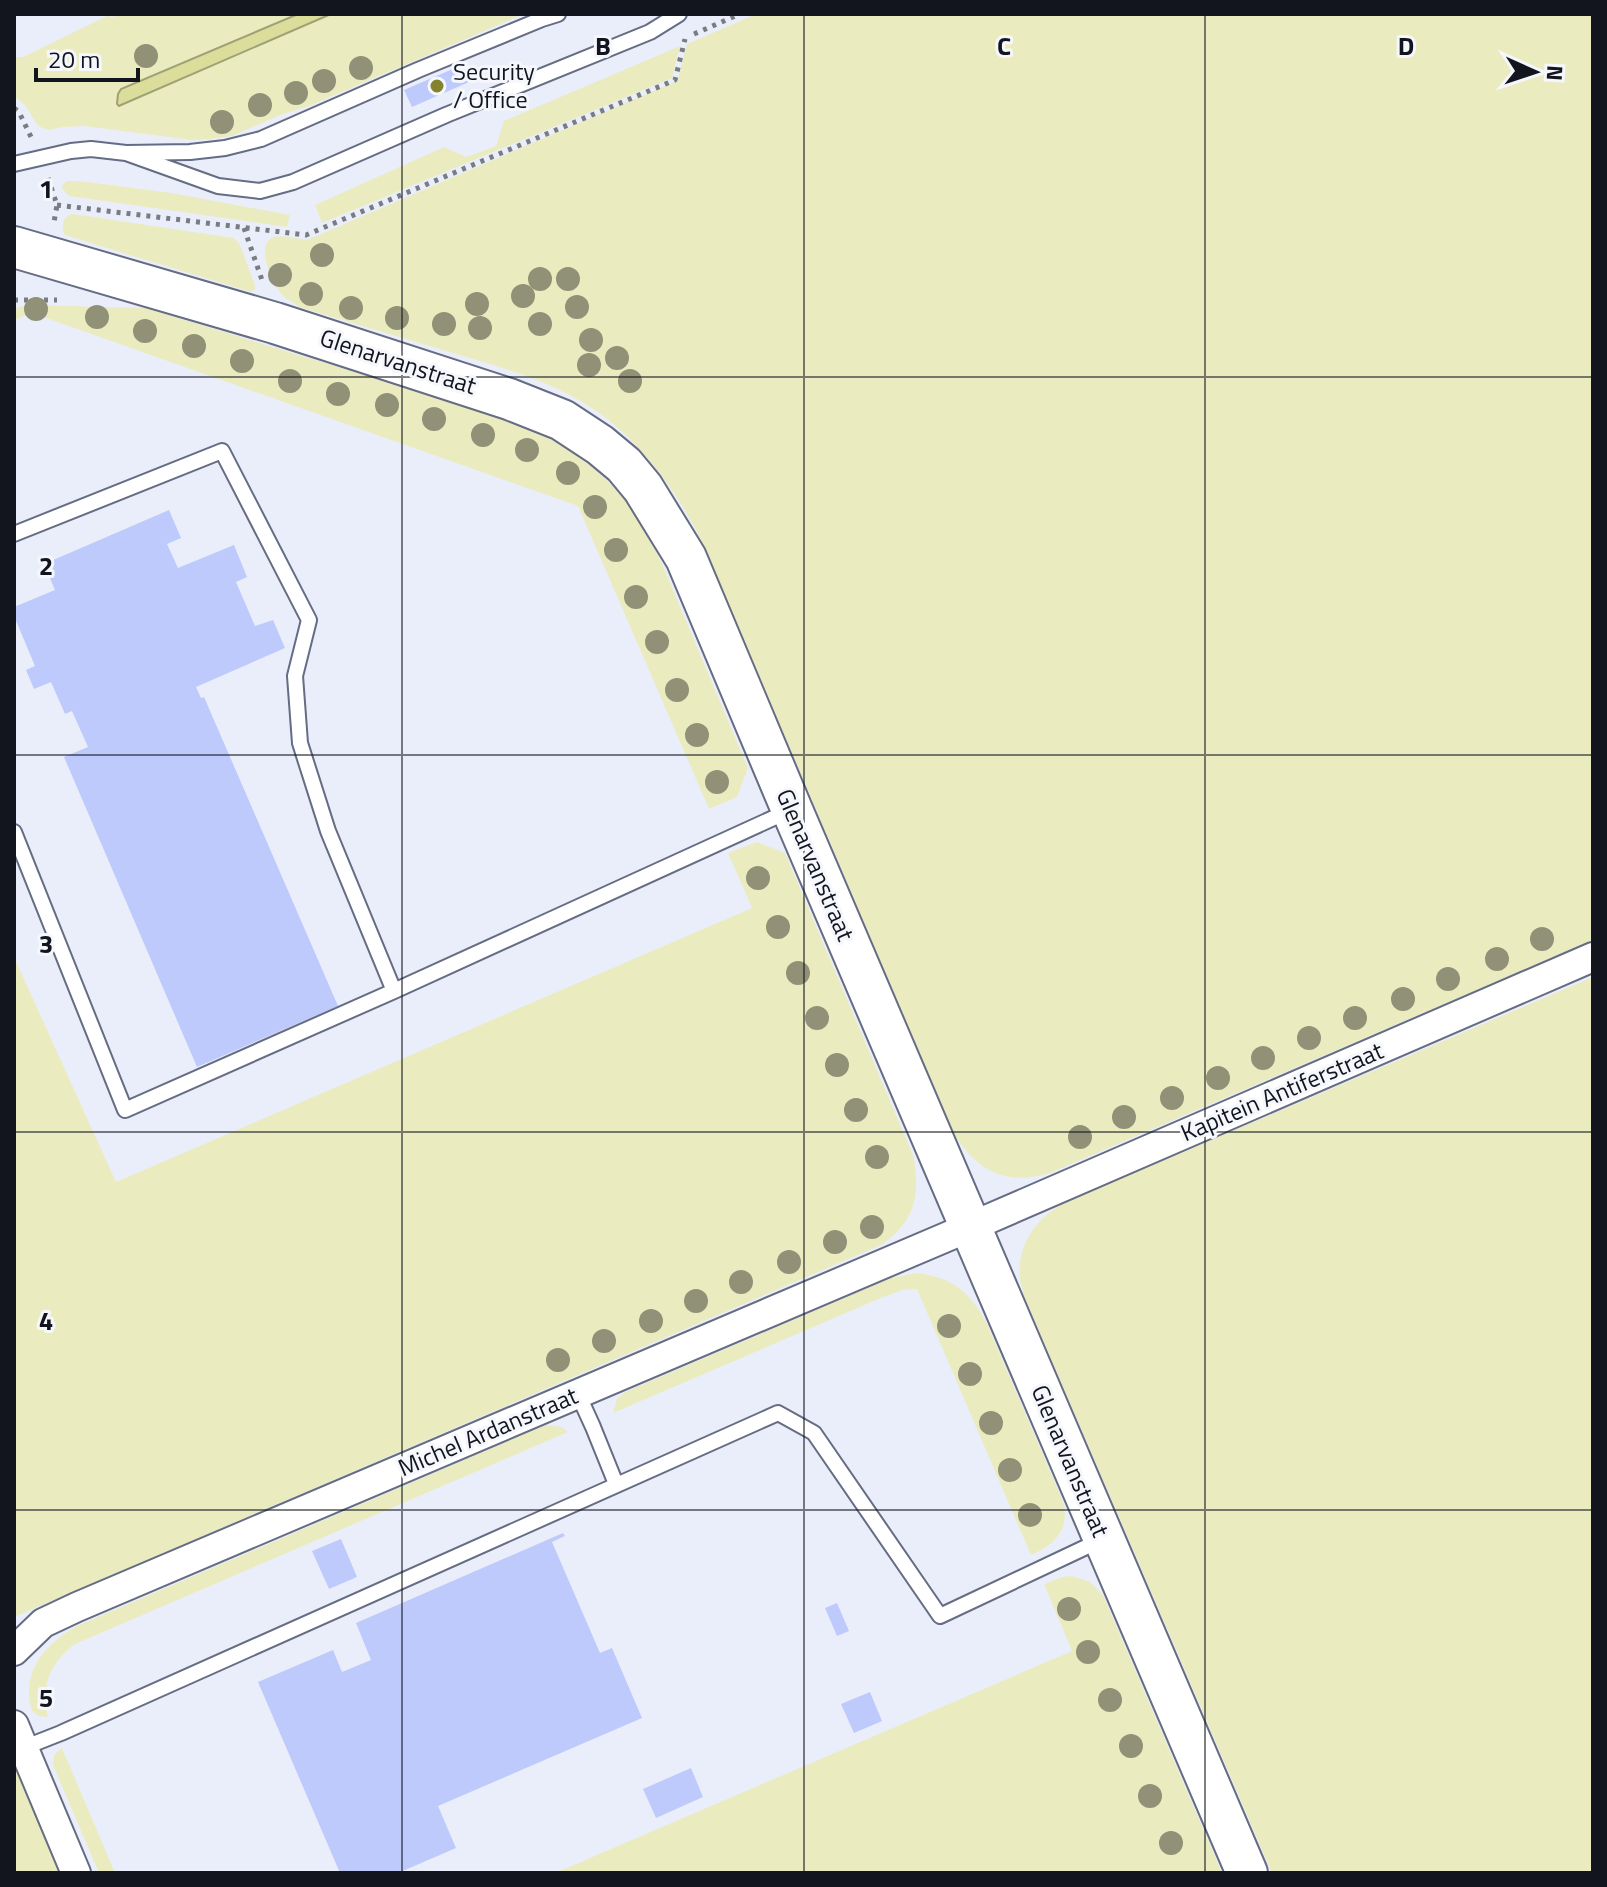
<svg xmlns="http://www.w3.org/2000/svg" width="1607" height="1887" font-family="'Titillium Web',sans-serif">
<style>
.built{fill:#eaeefb}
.green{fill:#eaecc0}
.water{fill:#dbdd9b;stroke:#9fa176;stroke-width:2}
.building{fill:#bdcafb}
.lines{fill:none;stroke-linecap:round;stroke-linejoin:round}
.lane-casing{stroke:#656c83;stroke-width:18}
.street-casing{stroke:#656c83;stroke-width:32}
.secondary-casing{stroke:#656c83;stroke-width:44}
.path{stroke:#797c83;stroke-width:5;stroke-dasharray:4 6;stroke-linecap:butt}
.lane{stroke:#fff;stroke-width:14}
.street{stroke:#fff;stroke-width:28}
.secondary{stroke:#fff;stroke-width:40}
.tree{fill:#909176}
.grid{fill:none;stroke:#12151e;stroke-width:2;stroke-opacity:0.55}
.poi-dot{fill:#82832c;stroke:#f5f7fc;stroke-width:3}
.labels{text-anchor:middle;stroke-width:6;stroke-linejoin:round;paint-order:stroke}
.poi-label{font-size:24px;fill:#12151e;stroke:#f5f7fc;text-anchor:start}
.street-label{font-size:24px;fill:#12151e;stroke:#f5f7fc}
.grid-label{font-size:26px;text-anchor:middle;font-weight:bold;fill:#12151e;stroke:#f5f7fc;stroke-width:6;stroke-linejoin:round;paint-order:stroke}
</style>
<rect width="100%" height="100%" fill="#f5f7fc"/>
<!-- built -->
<path class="built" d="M14 14H1593V1873H14Z"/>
<!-- green -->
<path class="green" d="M118 14H298L121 89 119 106 331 14H524L309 106 280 115 232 136 209 139 192 140 84 126 64 127 48 130 38 126 25 105 14 96V57H23L109 15 111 18Z
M756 14H1593V940L1050 1173C1006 1186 978 1172 954 1134L704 546C682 501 656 462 618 428 570 385 506 369 446 351 397 336 348 322 299 307 294 303 288 300 283 296 274 286 256 249 270 239 278 233 298 239 307 240L677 81 687 44Z
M680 46 672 78 322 223 315 205 444 147 466 157 496 146 504 121Z
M67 181H79L172 193 290 215 287 227 69 196 62 188V185Z
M73 214 234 238 240 245 256 288 251 292 68 236 65 235C60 228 63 215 73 214Z
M29 305 145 308 512 420C552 438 588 459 618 492 651 529 667 576 686 621 707 670 727 719 748 768L737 797 709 809 578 506 32 313 14 320V308Z
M757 842 785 853 913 1155C921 1194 915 1222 881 1245L14 1617V957L116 1182 752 908 728 853Z
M1593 977V1873H1272L1024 1296C1023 1290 1020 1284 1020 1278 1016 1244 1038 1216 1066 1202Z
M917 1273C954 1278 970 1292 987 1324L1064 1504C1069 1531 1054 1545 1031 1555L917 1289 903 1290 883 1297 613 1413 617 1399 625 1392 891 1278Z
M546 1425 562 1427 568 1432 75 1644C51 1661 39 1688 48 1717L39 1716 32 1711C20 1672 45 1644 77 1626Z
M1072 1576 1090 1582 1103 1595 1222 1873H555L1072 1651 1044 1584 1062 1577Z
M62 1748 115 1873H99L53 1765 54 1755Z
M14 1761 62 1873H14Z"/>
<!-- water -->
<path class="water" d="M298 14H331L121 105 119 106 117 104 118 94 121 89Z"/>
<!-- building -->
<path class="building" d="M462 65 469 82 412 107 404 90Z
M169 510 181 538 167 544 178 568 234 545 247 577 236 582 255 626 273 620 285 648 196 687 201 698 204 697 338 1006 197 1067 64 757 88 747 72 711 65 714 51 682 34 689 26 670 35 666 14 616V607L55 590 44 564Z
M563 1533 565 1536 552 1542 600 1653 612 1648 642 1718 438 1806 456 1848 398 1873H340L258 1682 333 1650 342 1672 371 1660 356 1623Z
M341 1539 357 1577 329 1589 312 1551Z
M837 1603 849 1631 837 1636 825 1608Z
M870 1692 882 1721 854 1733 841 1704Z
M691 1768 703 1797 656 1818 643 1789Z"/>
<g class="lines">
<defs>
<path id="lane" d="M126 153 218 186 260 191 293 182 446 115 650 32 679 14
M14 164 71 151 91 149 126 153 190 152 225 148 261 139 418 70 542 19 558 14
M14 534 222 451 309 620 295 676 300 743 328 831 394 991
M14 832 125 1110 394 991 791 810
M578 1394 593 1427 616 1484
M23 1748 61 1733 778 1413 814 1433 940 1616 1101 1540"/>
<path id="street" d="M14 1651 43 1623 77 1607 970 1227 1593 957
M14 1725 76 1873"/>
<path id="secondary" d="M14 247 275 323 509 399 562 420 600 445 624 465 643 488 686 558 792 810 1247 1873"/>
</defs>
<!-- lane casing -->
<use href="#lane" class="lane-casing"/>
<!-- street casing -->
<use href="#street" class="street-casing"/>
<!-- secondary casing -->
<use href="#secondary" class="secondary-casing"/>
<!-- path -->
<path class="path" d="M694 34 740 14
M14 108 19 112 32 139
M48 178 57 205 54 222
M57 205 306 235 675 80 685 39
M244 228 262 280
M14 300H57"/>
<!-- lane -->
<use href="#lane" class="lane"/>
<!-- street -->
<use href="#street" class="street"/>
<!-- secondary -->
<use href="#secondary" class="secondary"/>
</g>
<!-- trees -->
<g class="tree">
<circle cx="146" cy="56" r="12"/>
<circle cx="361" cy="68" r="12"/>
<circle cx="324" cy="81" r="12"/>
<circle cx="296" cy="93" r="12"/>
<circle cx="260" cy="105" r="12"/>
<circle cx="222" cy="122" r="12"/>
<circle cx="322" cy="255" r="12"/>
<circle cx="280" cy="275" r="12"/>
<circle cx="540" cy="279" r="12"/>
<circle cx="568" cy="279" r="12"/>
<circle cx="311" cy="294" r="12"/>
<circle cx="523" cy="296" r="12"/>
<circle cx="477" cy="304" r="12"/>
<circle cx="577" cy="307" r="12"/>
<circle cx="351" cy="308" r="12"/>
<circle cx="36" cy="309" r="12"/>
<circle cx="97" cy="317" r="12"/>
<circle cx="397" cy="318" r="12"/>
<circle cx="444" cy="324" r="12"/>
<circle cx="540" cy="324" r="12"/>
<circle cx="480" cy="328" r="12"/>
<circle cx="145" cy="331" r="12"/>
<circle cx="591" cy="340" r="12"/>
<circle cx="194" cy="346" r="12"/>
<circle cx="617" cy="358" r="12"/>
<circle cx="242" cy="361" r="12"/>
<circle cx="589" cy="365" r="12"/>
<circle cx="290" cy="381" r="12"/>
<circle cx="630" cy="381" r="12"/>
<circle cx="338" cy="394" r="12"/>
<circle cx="387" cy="405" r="12"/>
<circle cx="434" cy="419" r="12"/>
<circle cx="483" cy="435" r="12"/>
<circle cx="527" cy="450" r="12"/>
<circle cx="568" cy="473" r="12"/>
<circle cx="595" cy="507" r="12"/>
<circle cx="616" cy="550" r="12"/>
<circle cx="636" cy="597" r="12"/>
<circle cx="657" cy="642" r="12"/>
<circle cx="677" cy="690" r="12"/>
<circle cx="697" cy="735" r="12"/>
<circle cx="717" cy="782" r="12"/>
<circle cx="758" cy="878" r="12"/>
<circle cx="778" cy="927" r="12"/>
<circle cx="1542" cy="939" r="12"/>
<circle cx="1497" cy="959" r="12"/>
<circle cx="798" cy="973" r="12"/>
<circle cx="1448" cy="979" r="12"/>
<circle cx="1403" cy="999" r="12"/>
<circle cx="817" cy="1018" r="12"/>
<circle cx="1355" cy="1018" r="12"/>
<circle cx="1309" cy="1038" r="12"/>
<circle cx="1263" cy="1058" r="12"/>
<circle cx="837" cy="1065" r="12"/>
<circle cx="1218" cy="1078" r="12"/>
<circle cx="1172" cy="1098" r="12"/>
<circle cx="856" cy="1110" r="12"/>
<circle cx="1124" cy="1117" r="12"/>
<circle cx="1080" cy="1137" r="12"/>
<circle cx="877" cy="1157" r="12"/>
<circle cx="872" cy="1227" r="12"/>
<circle cx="835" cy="1242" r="12"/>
<circle cx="789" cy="1262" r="12"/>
<circle cx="741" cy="1282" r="12"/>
<circle cx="696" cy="1301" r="12"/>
<circle cx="651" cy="1321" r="12"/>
<circle cx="949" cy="1326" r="12"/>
<circle cx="604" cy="1341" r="12"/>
<circle cx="558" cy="1360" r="12"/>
<circle cx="970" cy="1374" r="12"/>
<circle cx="991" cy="1423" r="12"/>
<circle cx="1010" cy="1470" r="12"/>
<circle cx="1030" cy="1515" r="12"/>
<circle cx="1069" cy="1609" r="12"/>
<circle cx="1088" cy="1652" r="12"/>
<circle cx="1110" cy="1700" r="12"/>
<circle cx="1131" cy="1746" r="12"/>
<circle cx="1150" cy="1796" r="12"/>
<circle cx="1171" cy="1843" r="12"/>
</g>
<!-- grid -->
<path class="grid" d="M402 14V1873M804 14V1873M1205 14V1873M14 377H1593M14 755H1593M14 1132H1593M14 1510H1593"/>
<!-- markers -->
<circle class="poi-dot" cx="437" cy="86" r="8"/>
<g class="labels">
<!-- poi labels -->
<g class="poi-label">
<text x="453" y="80">Security<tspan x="453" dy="28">/ Office</tspan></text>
</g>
<!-- street labels -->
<g class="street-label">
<text transform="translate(398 362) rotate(18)" y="8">Glenarvanstraat</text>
<text transform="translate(815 865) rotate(67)" y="8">Glenarvanstraat</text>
<text transform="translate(1282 1092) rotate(-23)" y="8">Kapitein Antiferstraat</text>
<text transform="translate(488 1432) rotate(-23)" y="8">Michel Ardanstraat</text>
<text transform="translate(1070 1461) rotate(67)" y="8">Glenarvanstraat</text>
</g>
</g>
<g class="grid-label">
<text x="603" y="55">B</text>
<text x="1004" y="55">C</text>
<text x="1406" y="55">D</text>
<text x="46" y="198">1</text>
<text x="46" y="575">2</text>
<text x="46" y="953">3</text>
<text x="46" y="1330">4</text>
<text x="46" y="1707">5</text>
</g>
<!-- border -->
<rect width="1607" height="1887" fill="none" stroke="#12151e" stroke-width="32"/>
<!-- north arrow -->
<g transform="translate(1535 72) rotate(93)" stroke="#f5f7fc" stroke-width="6" paint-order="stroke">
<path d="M0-6L14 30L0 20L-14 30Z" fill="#12151e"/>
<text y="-12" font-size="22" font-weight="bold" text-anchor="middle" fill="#12151e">N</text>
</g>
<!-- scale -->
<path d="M36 68v12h102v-12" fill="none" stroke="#12151e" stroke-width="4"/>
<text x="48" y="68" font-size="24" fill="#12151e" stroke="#f5f7fc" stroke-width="6" paint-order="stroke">20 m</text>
</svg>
